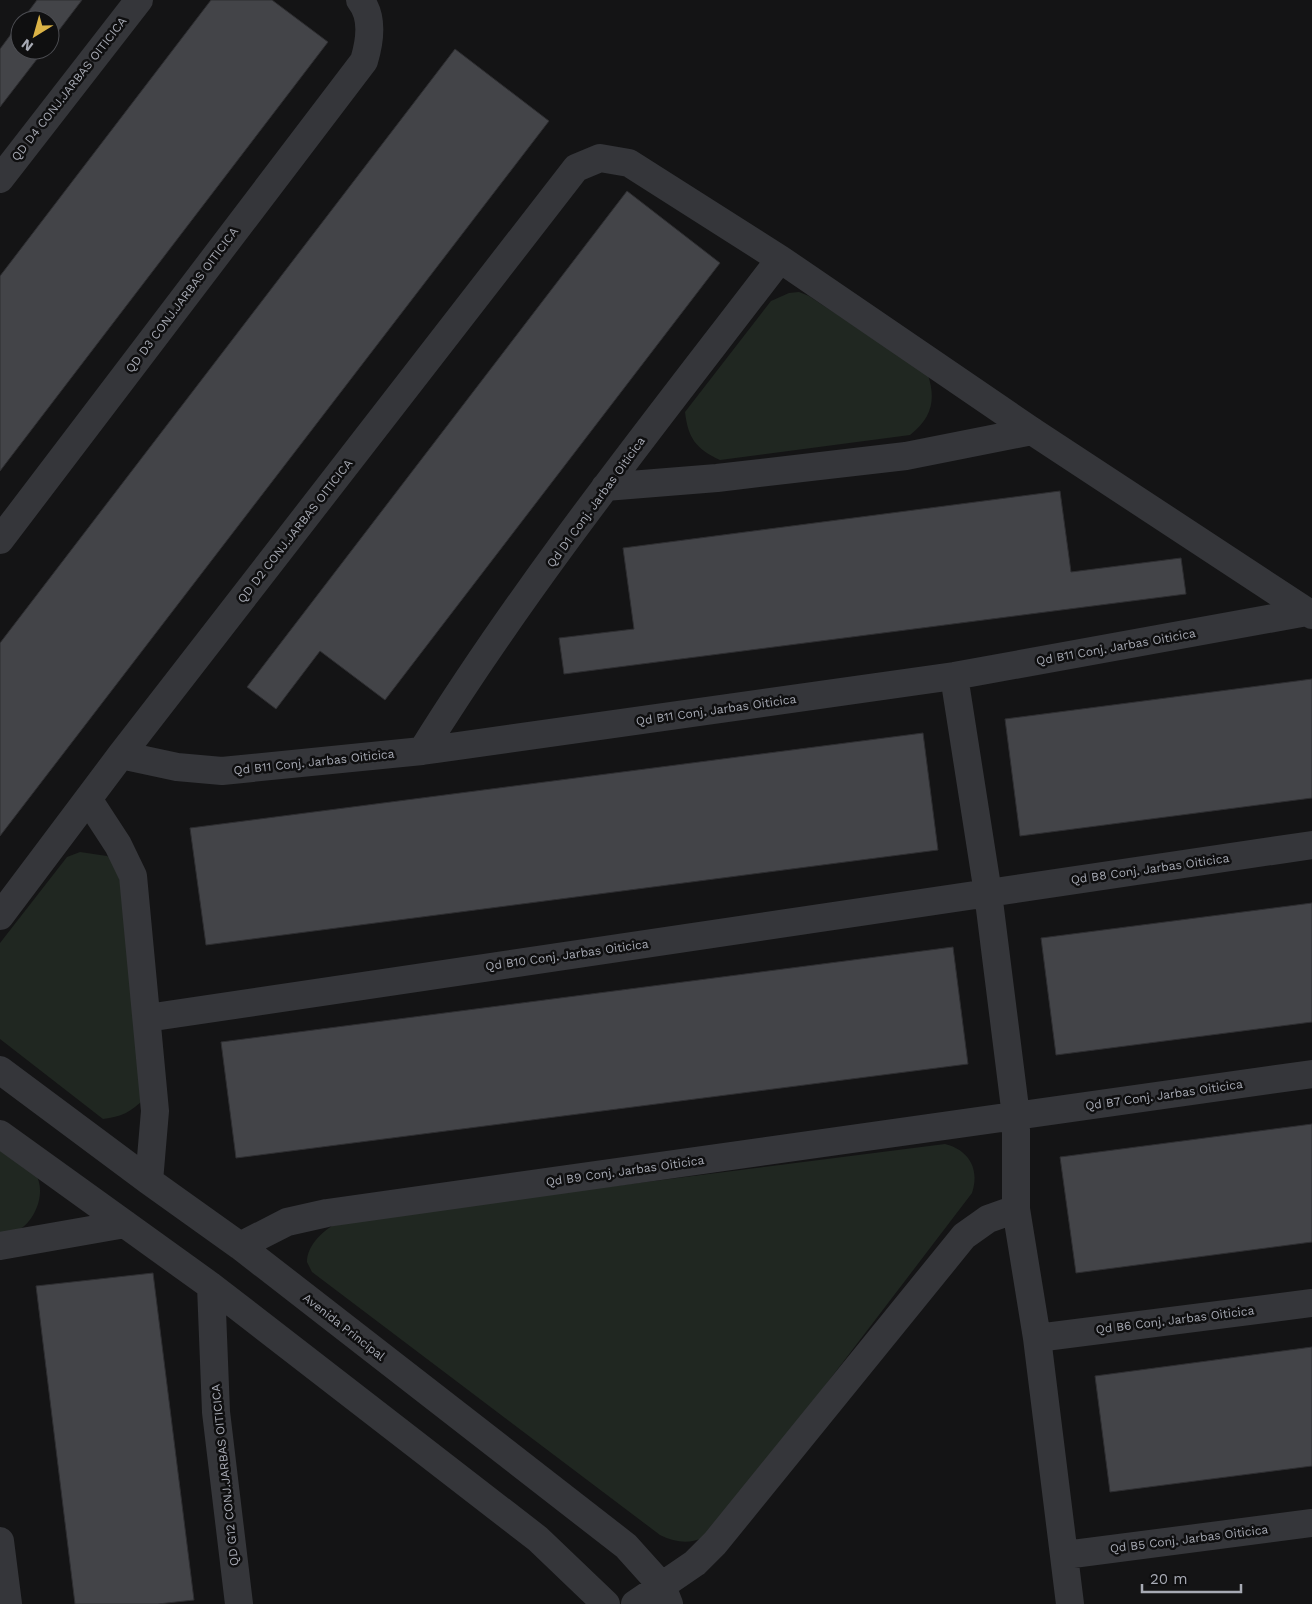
<svg xmlns="http://www.w3.org/2000/svg" width="1312" height="1604" font-family="'Work Sans',sans-serif">
<style>
.green{fill:#202721}
.building{fill:#434448;stroke:#2e2e31}
.lines{fill:none;stroke-linecap:round;stroke-linejoin:round}
.street{stroke:#35363a;stroke-width:28}
.labels{text-anchor:middle;stroke-width:5;stroke-linejoin:round;paint-order:stroke}
.street-label{font-size:12px;fill:#a7aab4;stroke:#0f0f10}
</style>
<rect width="100%" height="100%" fill="#141415"/>
<!-- green -->
<path class="green" d="M799 292 809 296 928 375C936 400 932 418 910 435L720 460C696 449 688 438 685 412L771 301 789 293Z
M80 852 107 856 118 863 144 1099C131 1112 121 1117 103 1119L0 1039V943L67 857Z
M945 1144C969 1150 980 1169 972 1193L718 1526C701 1544 682 1546 660 1535L312 1272 307 1262C307 1244 325 1229 340 1221Z
M0 1148C8 1154 30 1165 35 1173 47 1191 36 1220 19 1230 14 1233 6 1233 0 1234Z"/>
<!-- building -->
<path class="building" d="M37 0H82L50 42V20H22Z
M211 0H272L328 42 0 471V276Z
M20 22V50H44L0 107V49Z
M455 49 549 121 0 836V643Z
M627 191 720 263 385 700 320 651 276 709 247 687Z
M1060 491 1071 572 1181 558 1186 594 564 674 559 638 634 629 623 548Z
M1312 679V798L1020 836 1005 719Z
M923 733 938 850 206 945 190 828Z
M1312 903V1022L1056 1055 1041 938Z
M953 947 968 1064 236 1158 221 1042Z
M1312 1124V1242L1076 1273 1060 1157Z
M153 1273 194 1600 158 1604H75L36 1286Z
M1312 1347V1466L1110 1492 1095 1376Z"/>
<g class="lines">
<!-- street -->
<path class="street" d="M0 179 139 0
M605 487 717 478 906 456 1032 431
M0 540 364 61C370 41 374 17 360 0
M954 676 988 893 1016 1116V1209L1037 1338 1070 1604
M422 751C529 579 657 420 780 259
M121 755 177 767 222 771 422 751 954 676 1307 612
M88 799 118 845 133 876 155 1111 149 1181
M0 916 121 755 576 168 600 158 629 163 780 259 1032 431 1312 615
M147 1018 1312 845
M0 1070 149 1181 240 1246 626 1546 662 1586 669 1604
M0 1134 211 1286 538 1539 606 1604
M0 1246 125 1224
M240 1246 287 1222 327 1213 1312 1074
M211 1286 216 1412 239 1604
M1037 1338 1312 1303
M0 1541 8 1604
M1065 1555 1312 1523
M635 1604 695 1563 715 1543 964 1236 988 1219 1016 1209"/>
</g>
<g class="labels">
<!-- street labels -->
<g class="street-label">
<text transform="translate(69 89) rotate(-52)" y="4">QD D4 CONJ.JARBAS OITICICA</text>
<text transform="translate(182 300) rotate(-53)" y="4">QD D3 CONJ.JARBAS OITICICA</text>
<text transform="translate(596 502) rotate(-54)" y="4">Qd D1 Conj. Jarbas Oiticica</text>
<text transform="translate(295 531) rotate(-52)" y="4">QD D2 CONJ.JARBAS OITICICA</text>
<text transform="translate(1116 647) rotate(-10)" y="4">Qd B11 Conj. Jarbas Oiticica</text>
<text transform="translate(716 710) rotate(-8)" y="4">Qd B11 Conj. Jarbas Oiticica</text>
<text transform="translate(314 762) rotate(-6)" y="4">Qd B11 Conj. Jarbas Oiticica</text>
<text transform="translate(1150 869) rotate(-8)" y="4">Qd B8 Conj. Jarbas Oiticica</text>
<text transform="translate(567 955) rotate(-8)" y="4">Qd B10 Conj. Jarbas Oiticica</text>
<text transform="translate(1164 1095) rotate(-8)" y="4">Qd B7 Conj. Jarbas Oiticica</text>
<text transform="translate(625 1171) rotate(-8)" y="4">Qd B9 Conj. Jarbas Oiticica</text>
<text transform="translate(1175 1320) rotate(-7)" y="4">Qd B6 Conj. Jarbas Oiticica</text>
<text transform="translate(344 1327) rotate(38)" y="4">Avenida Principal</text>
<text transform="translate(225 1475) rotate(-96)" y="4">QD G12 CONJ.JARBAS OITICICA</text>
<text transform="translate(1189 1539) rotate(-7)" y="4">Qd B5 Conj. Jarbas Oiticica</text>
</g>
</g>
<!-- north arrow -->
<g transform="translate(35 35) rotate(217)"><circle r="24" fill="#0f0f10" stroke="#4c4d52"/>
<path d="M0-4L9 19L0 12L-9 19Z" fill="#dbb346"/>
<text y="-8" font-size="14" font-weight="bold" text-anchor="middle" fill="#a7aab4">N</text>
</g>
<!-- scale -->
<path d="M1142 1584v8h99v-8" fill="none" stroke="#a7aab4" stroke-width="2.5"/>
<text x="1150" y="1584" font-size="15" fill="#a7aab4" stroke="#0f0f10" stroke-width="4" paint-order="stroke">20 m</text>
</svg>
